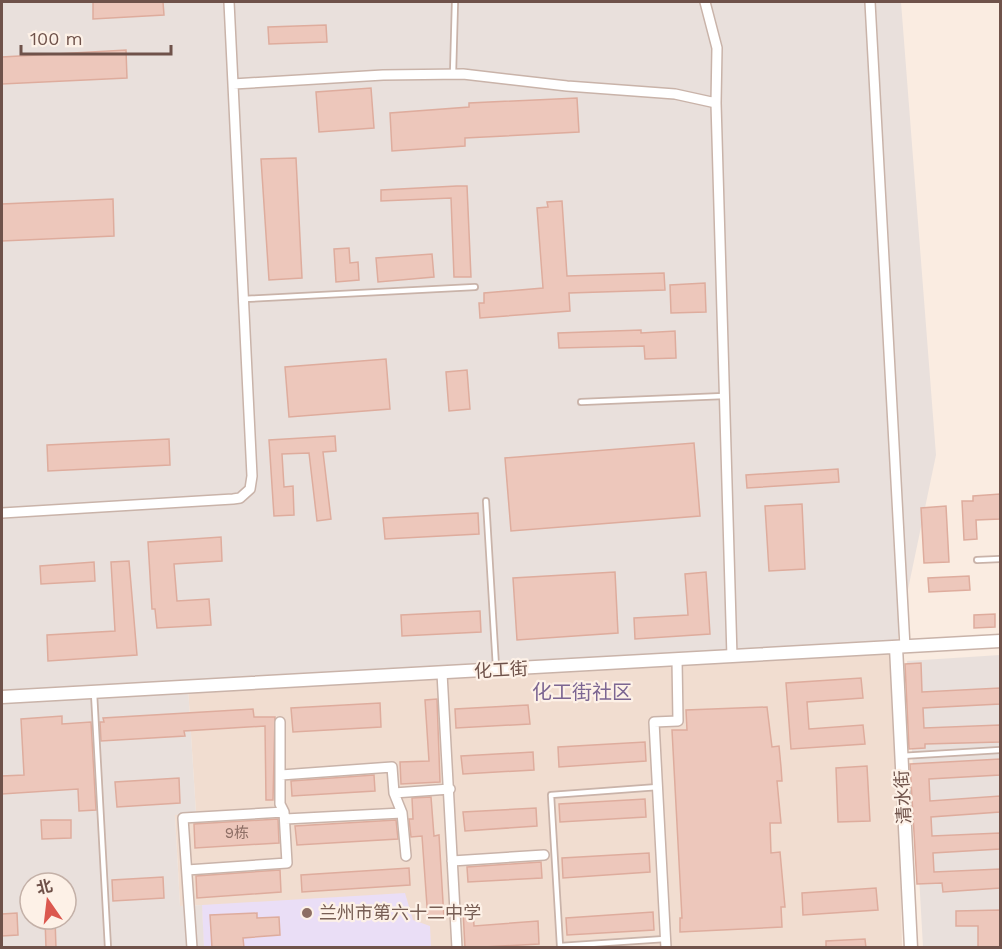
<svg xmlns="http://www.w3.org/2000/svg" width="1002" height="949" font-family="'Work Sans','Noto Sans SC',sans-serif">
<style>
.residential{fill:#f1ddd0}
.industrial{fill:#e9e0dc;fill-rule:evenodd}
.education{fill:#eadef6}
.building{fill:#edc7bb;stroke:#deac9d;stroke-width:1.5}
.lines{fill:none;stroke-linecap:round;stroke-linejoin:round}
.service-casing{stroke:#c9b3a9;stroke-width:8}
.minor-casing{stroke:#c9b3a9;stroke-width:12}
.tertiary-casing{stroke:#c9b3a9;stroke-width:15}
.service{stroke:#fff;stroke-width:4.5}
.minor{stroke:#fff;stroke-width:9}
.tertiary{stroke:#fff;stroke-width:12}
.education-dot{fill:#8d6e63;stroke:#fdf1e7;stroke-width:2}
.labels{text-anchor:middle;stroke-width:4.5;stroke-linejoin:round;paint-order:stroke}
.number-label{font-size:15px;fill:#8e6f66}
.street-label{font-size:18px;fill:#6f524a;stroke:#fdf1e7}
.education-label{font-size:18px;fill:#785e54;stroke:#fdf1e7;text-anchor:start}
.neighbourhood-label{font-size:20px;fill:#7c6692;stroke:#fdf1e7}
</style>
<rect width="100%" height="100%" fill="#faece1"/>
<!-- residential -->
<path class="residential" d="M896 647 902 947H204L202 905 180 906 175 814 196 813 188 687Z"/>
<!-- industrial -->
<path class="industrial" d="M2 2H901L936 455 896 647 188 687 196 813 175 815 180 906 202 905 204 947 2 948ZM30 883H66V919H30Z
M1000 655V947H923L907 661Z"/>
<!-- education -->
<path class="education" d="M405 893 413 920 430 926 431 947H204L202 905Z"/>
<!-- building -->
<path class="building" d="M93 2H163L164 15 93 19Z
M326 25 327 42 269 44 268 27Z
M126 50 127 78 2 84V57Z
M371 88 374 128 319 132 316 92Z
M577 98 579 132 465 138V146L392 151 390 113 469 107V103Z
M296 158 302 278 269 280 261 159Z
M457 186H467L471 277H454L451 198 381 201V190Z
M113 199 114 236 2 241V204Z
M562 201 567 276 664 273 665 290 569 293 570 311 480 318 479 303H484V293L543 288 537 208 548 207 547 202Z
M349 248 350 263 358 262 359 280 336 282 334 249Z
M432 254 434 277 378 282 376 258Z
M705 283 706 312 671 313 670 285Z
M641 330V333L675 331 676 358 645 359 644 346 559 348 558 333Z
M386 359 390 409 289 417 285 367Z
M467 370 470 409 449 411 446 372Z
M335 436 336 451 323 452 331 519 317 521 309 453 282 454 284 487 293 486 294 515 274 516 269 440Z
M169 439 170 465 48 471 47 445Z
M694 443 700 516 511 531 505 458Z
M838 469 839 482 747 488 746 475Z
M1000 494V519L976 520 977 539 964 540 962 501H973V496Z
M802 504 805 569 769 571 765 506Z
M946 506 949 562 924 563 921 508Z
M478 513 479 534 385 539 383 518Z
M221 537 222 561 174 564 177 601 209 599 211 625 157 628 155 609H152L148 542Z
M129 561 137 655 48 661 47 635 115 631 111 562Z
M94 562 95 581 41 584 40 566Z
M615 572 618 633 517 640 513 578Z
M706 572 710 634 635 639 634 618 688 615 685 574Z
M969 576 970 590 929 592 928 578Z
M480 611 481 632 402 636 401 615Z
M995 614V627L974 628V615Z
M921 663 922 692 1000 688V704L923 708 924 728 1000 725V742L925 744V748L909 749 905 664Z
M861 678 863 698 807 702 809 729 863 725 865 744 791 749 786 683Z
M437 699 440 782 401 784 400 762 429 761 425 700Z
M380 703 381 727 293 732 291 708Z
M528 705 530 724 456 728 455 709Z
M767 707 772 747 779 746 781 767 782 781H777L781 823H770L771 853 780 852 785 907H781L782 927 680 932V918H682L672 730H687L686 710Z
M253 709 254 717H275L273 800H266L265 726 184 731 185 736 101 741 100 722H104L103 718Z
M62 716V724L91 722 96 810 79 811 78 789 2 794V776L24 775 21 719Z
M645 742 646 761 559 767 558 747Z
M533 752 534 770 463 774 461 756Z
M1000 759V775L929 779 930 801 1000 796V812L931 817 932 836 1000 833V849L933 853 934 872 1000 869V888L943 892 942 883 917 884 910 764Z
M867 766 870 821 838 822 836 768Z
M374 775 375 791 292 796 291 781Z
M179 778 180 803 117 807 115 782Z
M431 797 434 836 439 835 444 919 428 920 422 836 411 837 409 819H413L412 798Z
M645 799 646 817 560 822 559 804Z
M536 808 537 826 465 831 463 812Z
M278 819 279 843 195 848 194 824Z
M41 820H71V838L42 839Z
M396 820 398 839 297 845 295 826Z
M649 853 650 872 563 878 562 858Z
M541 862 542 878 468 882 467 867Z
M409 868 410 885 302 892 301 875Z
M280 870 281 892 197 898 196 876Z
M163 877 164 898 113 901 112 880Z
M876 888 878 910 803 915 802 893Z
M473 909 474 926 538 921 539 944 465 948 463 910Z
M1000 910V948H978V926H956V911Z
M653 912 654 930 567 935 566 918Z
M17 913 18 935 2 936V914Z
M257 913V918L279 917 280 935 243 938 244 948H212L210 915Z
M45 919H55L56 948H46Z
M865 939 866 948H826V941Z"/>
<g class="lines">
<defs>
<path id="service" d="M453 74 455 2
M244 299 475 287
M581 402 724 396
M486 501 496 667
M977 560 1000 559
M94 693 108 948
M901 756 1000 750
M658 787 551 795 560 946 665 939"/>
<path id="minor" d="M705 2 717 48 716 103
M870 2 905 647
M233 84 383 75 463 74 567 86 675 94 716 103 732 657
M2 513 233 499 240 498 250 489 252 476 229 2
M442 673 457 948
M280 722V804L284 812
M281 775 392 767 394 793 402 813 406 856
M394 793 450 789
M285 819 402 813
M452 861 544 855
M187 870 287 863 284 812 183 818 192 948
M666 948 654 722 678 721 677 660"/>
<path id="tertiary" d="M896 647 911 948
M2 697 1000 641"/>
</defs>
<!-- service casing -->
<use href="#service" class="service-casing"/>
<!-- minor casing -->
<use href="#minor" class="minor-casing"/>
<!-- tertiary casing -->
<use href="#tertiary" class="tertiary-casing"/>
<!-- service -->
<use href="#service" class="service"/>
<!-- minor -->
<use href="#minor" class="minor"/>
<!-- tertiary -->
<use href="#tertiary" class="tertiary"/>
</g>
<!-- markers -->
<circle class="education-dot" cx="307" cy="913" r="6"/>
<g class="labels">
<!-- number labels -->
<g class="number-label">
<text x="237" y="838">9栋</text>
</g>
<!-- street labels -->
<g class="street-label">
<text transform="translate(501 670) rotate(-3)" y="6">化工街</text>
<text transform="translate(903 797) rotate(-93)" y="6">清水街</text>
</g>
<!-- education labels -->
<g class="education-label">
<text x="319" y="919">兰州市第六十二中学</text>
</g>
<!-- neighbourhood labels -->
<g class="neighbourhood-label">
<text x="582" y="699">化工街社区</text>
</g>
</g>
<!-- border -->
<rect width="1002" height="949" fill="none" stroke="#6f524a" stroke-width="6"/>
<!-- north arrow -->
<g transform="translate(48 901) rotate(346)"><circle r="28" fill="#fdf1e7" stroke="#c4b1a8" stroke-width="1.5"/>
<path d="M0-4.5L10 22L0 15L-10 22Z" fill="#db584f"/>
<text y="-9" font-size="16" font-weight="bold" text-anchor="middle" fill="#6f524a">北</text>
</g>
<!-- scale -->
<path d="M21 45v9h150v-9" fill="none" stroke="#6f524a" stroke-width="3"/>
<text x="30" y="45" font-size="18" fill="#6f524a" stroke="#fdf1e7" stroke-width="4.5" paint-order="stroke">100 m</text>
</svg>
